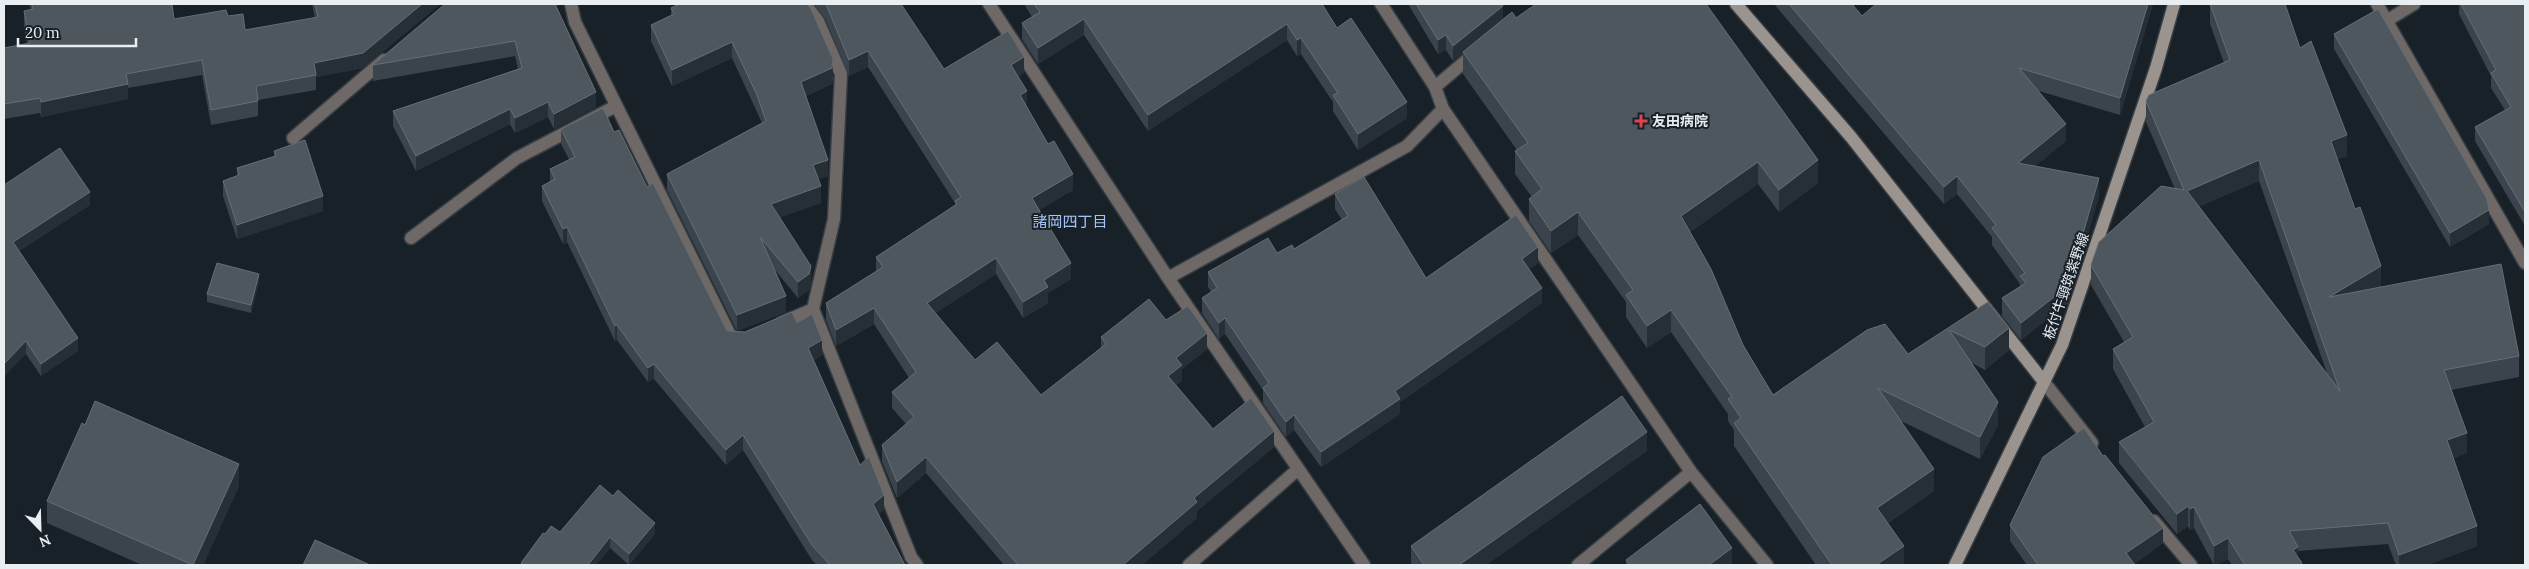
<svg xmlns="http://www.w3.org/2000/svg" width="2529" height="569" font-family="Lora,'Noto Sans JP',serif">
<style>
.lines{fill:none;stroke-linecap:round;stroke-linejoin:round}
.lane-casing{stroke:#363e44;stroke-width:15}
.street-casing{stroke:#363e44;stroke-width:15}
.secondary-casing{stroke:#363e44;stroke-width:15}
.lane{stroke:#6e6966;stroke-width:12}
.street{stroke:#6e6966;stroke-width:12}
.secondary{stroke:#9b938e;stroke-width:12}
.wall{fill:#3b444c;fill-rule:evenodd}
.shaded-wall{fill:#262e36}
.building{fill:#4e565e;stroke:#666e75;fill-rule:evenodd}
.health-dot{fill:#e0444e;stroke:#192128;stroke-width:2}
.labels{text-anchor:middle;stroke-width:4;stroke-linejoin:round;paint-order:stroke}
.poi-label{font-size:14px;font-weight:bold;fill:#e9eef3;stroke:#192128;text-anchor:start}
.street-label{font-size:14px;fill:#e9eef3;stroke:#192128}
.neighbourhood-label{font-size:15px;fill:#a3c4f6;stroke:#192128}
</style>
<rect width="100%" height="100%" fill="#192128"/>
<g class="lines">
<defs>
<path id="lane" d="M2377 4 2525 263
M2388 20 2414 4"/>
<path id="street" d="M571 4 575 22 732 339H739
M805 4 818 21 841 74 834 219 813 309
M989 4 1168 278 1364 565
M1381 4 1435 87 1443 109 1691 472 1767 565
M1435 87 1475 53
M293 138 384 60
M411 238 517 158 616 106
M1168 278 1407 146 1443 109
M781 323 813 309 911 557 917 565
M2044 382 2092 443
M2154 521 2191 565
M1189 565 1297 470
M1578 565 1691 472"/>
<path id="secondary" d="M1736 4 1851 137 2044 382
M1955 565 2062 345 2156 68 2174 4"/>
</defs>
<!-- lane casing -->
<use href="#lane" class="lane-casing"/>
<!-- street casing -->
<use href="#street" class="street-casing"/>
<!-- secondary casing -->
<use href="#secondary" class="secondary-casing"/>
<!-- lane -->
<use href="#lane" class="lane"/>
<!-- street -->
<use href="#street" class="street"/>
<!-- secondary -->
<use href="#secondary" class="secondary"/>
</g>
<!-- wall -->
<path class="wall" d="M29 4H172L174 19 228 16 245 30 315 18 312 4H440L363 68 316 77V90L258 100V116L211 125 202 75 128 88V99L41 117 40 113 4 119V48L27 44 24 26V11L31 10Z
M445 4H563L556 6 596 107 554 129 548 117 515 133 510 124 416 171 393 126V111L518 69 515 56 373 81V65Z
M814 4H901L944 69 1024 73 1018 77 1027 107 1073 190 1039 210 1071 279 1048 293V303L1023 318 996 274 935 313 975 360 1041 395 1101 348V337L1166 320 1207 349 1182 369V381L1176 385 1213 429 1274 447 1197 511V518L1142 565H1004L926 473 897 498 882 461V445L906 424 892 408V392L909 378 874 324 836 346 826 320V303L876 272V257L955 206V203L868 67 849 76 825 18Z
M1024 4H1322L1337 28 1407 118 1358 150 1333 111V102L1301 54 1297 56 1287 40 1148 131 1084 35 1038 64 1022 39V23L1032 17Z
M1408 4H1502L1503 19 1516 18 1818 183 1779 212 1758 184 1690 232 1743 345 1773 395 1908 354 1988 302 2009 350 1985 370 1972 363 1998 425 1980 459 1901 421 1934 491 1888 523 1904 565H1816L1734 446V430L1728 421V414L1671 332 1647 348 1626 317V302L1578 235 1551 253 1529 221V199L1532 197 1515 174V151L1517 150 1463 74V53L1453 61 1446 50 1438 54Z
M1774 4H1852L1862 16 2153 4 2120 115 2039 91 2066 141 2035 166 2099 196 2068 303 2021 340 2002 316V298L2020 286V284L1992 245V237L1957 194 1944 204Z
M2210 4 2300 48 2347 156 2337 159 2381 287 2519 356V377L2451 390 2467 453 2453 458 2477 546 2427 565H2396L2388 544 2298 551V558L2302 565H2232L2228 559 2216 565H2214L2194 528 2190 530 2188 526 2177 534 2119 463V442L2145 427 2113 369V349L2124 342 2091 285V265L2175 189 2146 122V101L2224 63 2210 24ZM2259 181 2327 373 2199 206Z
M2459 4H2525V226L2475 141V127L2505 110 2491 88V76L2459 14Z
M671 8 833 76 832 84 806 96 828 176 818 179 821 203 780 217 811 282 809 290 798 298 775 270 786 312 737 331 667 190V174L762 123 757 112 732 58 672 86 651 41V25L671 16Z
M2334 34 2489 224 2450 247 2334 49Z
M561 129 614 132 647 187 727 331 745 332 797 323 822 355 814 360 860 465 884 510 878 514 905 565H817L812 560 743 450 726 465 654 379 648 382 617 340 615 341 567 242 563 244 542 201V186L550 182V169L569 159 561 144Z
M274 151 323 211 237 239 223 196V181L237 176V168L274 156Z
M4 185 90 205 19 251 78 351 41 376 26 354Z
M1335 194 1426 278 1538 263 1529 269 1542 303 1400 402V414L1321 467 1294 430 1286 437 1263 403V390L1225 334 1219 339 1202 313V298L1211 292 1208 287V272L1294 249 1342 220 1335 209Z
M259 282 251 313 207 302V294Z
M85 425 239 486 203 565H142L47 523V501Z
M1647 451 1486 565H1411V546Z
M2010 525 2163 543 2134 564 2135 565H2027L2010 541Z
M560 532 655 534 629 565 610 548 596 565H521V563L545 534Z
M1626 560 1732 563 1729 565H1626Z"/>
<!-- shaded-wall -->
<path class="shaded-wall" d="M422 4H440L363 68 316 77 314 63Z
M549 4H563L549 8Z
M2148 4H2153L2120 115V98Z
M1503 6V20L1453 61V46Z
M1084 19V35L1038 64V48Z
M1287 24V40L1148 131V115Z
M1446 35V50L1438 54V40Z
M1301 38V54L1297 56V40Z
M732 42V58L672 86V70Z
M868 51V67L849 76V60Z
M1024 57V73L1011 81V65Z
M833 59 832 84 801 98V82Z
M128 84V99L41 117V102Z
M1027 91V107L1020 95Z
M596 92V107L554 129V114Z
M548 102V117L515 133V118Z
M1407 102V118L1358 150V134Z
M510 109V124L416 171V156Z
M2066 124V141L2018 181V163Z
M2347 135V156L2331 161V141Z
M828 160V176L813 181V165Z
M1818 160V183L1779 212V190Z
M2259 160V181L2187 212V191Z
M1758 162V184L1681 239V216Z
M1073 174V190L1032 214V198Z
M1957 176V194L1944 204V187Z
M2099 178V196L2068 303 2021 340V323Z
M821 186V203L771 220V204Z
M90 192V205L13 255V242Z
M323 196V211L237 239V225Z
M2489 210V224L2450 247V233Z
M1578 212V235L1551 253V231Z
M567 227V242L563 244V229Z
M1538 247V263L1522 274V259Z
M996 258V274L927 319V303Z
M1071 263V279L1048 293V303L1023 318V302L1044 280Z
M811 266V282L809 290 798 298V282Z
M2381 266V287L2329 297Z
M259 274V282L251 313V305Z
M1542 288V303L1400 402V414L1321 467V452L1395 391Z
M786 296V312L737 331V315Z
M874 308V324L836 346V330Z
M1671 310V332L1647 348V326Z
M1225 318V334L1219 339V323Z
M617 325V340L615 341V326Z
M2009 328V350L1985 370V347Z
M1207 333V349L1182 369V381L1168 392V376L1176 358Z
M78 338V351L41 376V364Z
M822 340V355L808 363V348Z
M26 341V354L4 377V364Z
M654 364V379L648 382V368Z
M1998 402V425L1980 459V437Z
M1294 415V430L1286 437V422Z
M1274 431V447L1197 511V518L1142 565H1123L1194 498Z
M1647 432V451L1486 565H1459Z
M2467 433V453L2447 460V440Z
M743 435V450L726 465V450Z
M926 457V473L897 498V482Z
M239 464V486L203 565H193Z
M1934 469V491L1877 530V508Z
M884 495V510L873 519V504Z
M2188 506V526L2177 534V514Z
M2194 507V528L2190 530V509Z
M655 523V534L629 565V554Z
M2477 526V546L2427 565H2399V555Z
M2163 528V543L2132 565 2126 553Z
M610 537V548L596 565H588Z
M2228 538V559L2216 565H2214V546Z
M1904 546V565H1876Z
M2298 547V565L2293 550Z
M1732 548V563L1729 565H1709Z"/>
<!-- building -->
<path class="building" d="M32 4H172L174 19 226 10 228 16 243 14 245 30 318 17 315 4H422L363 53 314 63 316 75 256 86 258 101 211 110 202 60 126 74 128 84 41 102 40 98 4 104V48L30 43 24 11 33 9Z
M445 4H555L596 92 554 114 548 102 515 118 510 109 416 156 393 111 522 68 515 41 373 65Z
M679 4H807L811 9 833 59 832 68 801 82 828 160 813 165 821 186 771 204 811 266 809 274 798 282 760 237 786 296 737 315 667 174 766 121 757 95 732 42 672 70 651 25 674 14 671 8Z
M826 4H901L944 69 1008 31 1024 57 1011 65 1027 91 1020 95 1048 144 1054 141 1073 174 1032 198 1071 263 1044 280 1048 287 1023 302 996 258 927 303 975 360 997 342 1041 395 1106 344 1101 337 1149 299 1166 320 1188 306 1207 333 1176 358 1182 365 1168 376 1213 429 1251 398 1274 431 1194 498 1197 502 1123 565H1018L926 457 897 482 882 445 914 417 892 392 916 372 874 308 836 330 826 303 883 267 876 257 957 204 955 201 961 197 868 51 849 60Z
M1034 4H1322L1337 28 1351 18 1407 102 1358 134 1333 95 1338 93 1301 38 1297 40 1287 24 1148 115 1084 19 1038 48 1022 23 1040 12Z
M1416 4H1502L1503 6 1453 46 1446 35 1438 40Z
M1536 4H1706L1818 160 1779 190 1758 162 1681 216 1711 269 1743 345 1773 395 1867 330 1885 324 1908 354 1988 302 2009 328 1985 347 1949 330 1998 402 1980 437 1878 388 1934 469 1877 508 1904 546 1876 565H1832L1734 423 1741 418 1728 399 1732 397 1671 310 1647 326 1626 295 1633 290 1578 212 1551 231 1529 199 1542 189 1515 151 1528 143 1463 52 1512 12 1516 18Z
M1789 4H1852L1862 16 1876 4H2113L2114 5 2115 4H2148L2120 98 2019 68 2066 124 2018 163 2099 178 2068 286 2021 323 2002 298 2026 283 2020 276 2025 273 1992 228 1996 225 1957 176 1944 187Z
M2210 4H2285L2300 48 2311 41 2347 135 2331 141 2355 209 2360 207 2381 266 2329 297 2501 264 2519 356 2444 370 2467 433 2447 440 2477 526 2399 555 2388 523 2289 531 2298 547 2293 550 2302 563 2299 565H2245L2228 538 2214 546 2194 507 2190 509 2188 506 2177 514 2119 442 2154 422 2113 349 2133 337 2091 265 2099 242 2161 186 2184 190 2146 101 2149 95 2230 60ZM2259 160 2340 391 2187 191Z
M2461 4H2525V212L2475 127 2511 107 2491 73 2496 70Z
M2378 9 2487 199 2489 210 2450 233 2334 34Z
M603 108 614 132 619 130 647 187 653 183 727 331 745 332 792 312 797 323 812 314 822 340 808 348 860 465 869 457 884 495 873 504 905 565H830L812 545 743 435 726 450 654 364 648 368 617 325 615 326 567 227 563 229 542 186 555 179 550 169 575 157 561 129Z
M305 140 323 196 237 225 223 181 239 175 237 168 276 156 274 151Z
M60 148 90 192 13 242 78 338 41 364 26 341 4 364V185Z
M1364 177 1426 278 1516 215 1538 247 1522 259 1542 288 1395 391 1400 399 1321 452 1294 415 1286 422 1263 388 1269 383 1225 318 1219 323 1202 298 1217 288 1208 272 1268 238 1277 253 1292 245 1294 249 1348 216 1335 194Z
M217 263 259 274 251 305 207 294Z
M1622 396 1647 432 1459 565H1424L1411 546Z
M95 401 239 464 193 565 47 501 82 423 85 425Z
M2084 428 2103 456 2105 455 2163 528 2126 553 2135 565H2038L2010 525 2043 457Z
M600 485 613 496 618 490 655 523 629 554 610 537 588 565H524L521 563 543 533 545 534 551 526 560 532Z
M1700 504 1732 548 1709 565H1630L1626 560Z
M315 540 370 565H303Z"/>
<!-- markers -->
<path class="health-dot" d="M1638.5 113.5h5v5h5v5h-5v5h-5v-5h-5v-5h5z"/>
<g class="labels">
<!-- poi labels -->
<g class="poi-label">
<text x="1652" y="126">友田病院</text>
</g>
<!-- street labels -->
<g class="street-label">
<text transform="translate(2066 286) rotate(-71)" y="5">板付牛頸筑紫野線</text>
</g>
<!-- neighbourhood labels -->
<g class="neighbourhood-label">
<text x="1070" y="227">諸岡四丁目</text>
</g>
</g>
<!-- border -->
<rect width="2529" height="569" fill="none" stroke="#e9eef3" stroke-width="10"/>
<!-- north arrow -->
<g transform="translate(40 529) rotate(157)" stroke="#192128" stroke-width="4" paint-order="stroke">
<path d="M0-4L9 19L0 12L-9 19Z" fill="#e9eef3"/>
<text y="-8" font-size="14" font-weight="bold" text-anchor="middle" fill="#e9eef3">N</text>
</g>
<!-- scale -->
<path d="M18 38v8h118v-8" fill="none" stroke="#e9eef3" stroke-width="2.5"/>
<text x="25" y="38" font-size="15" fill="#e9eef3" stroke="#192128" stroke-width="4" paint-order="stroke">20 m</text>
</svg>
